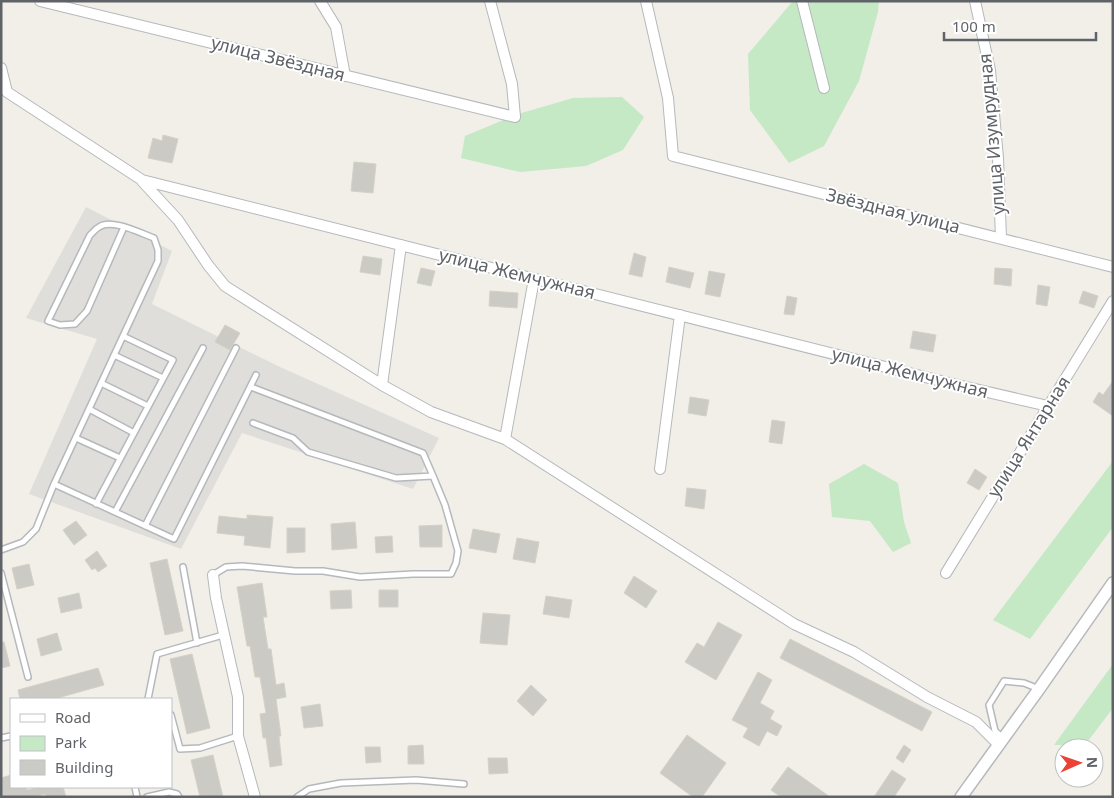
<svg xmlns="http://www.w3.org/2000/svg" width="1114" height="798" font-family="'Noto Sans',sans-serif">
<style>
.industrial{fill:#e0deda}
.green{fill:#c5e8c5}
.building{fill:#cccac5;stroke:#d6d1c6}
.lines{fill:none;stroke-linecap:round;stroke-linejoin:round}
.service-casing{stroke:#b5b8bc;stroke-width:8}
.minor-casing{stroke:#b5b8bc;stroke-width:12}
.tertiary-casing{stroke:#b5b8bc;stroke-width:14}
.service{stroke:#fff;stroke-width:5}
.minor{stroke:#fff;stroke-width:10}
.tertiary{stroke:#fff;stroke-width:11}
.labels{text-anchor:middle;stroke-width:4;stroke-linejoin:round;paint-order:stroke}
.street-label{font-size:18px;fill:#5f6368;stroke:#fff}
</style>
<rect width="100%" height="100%" fill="#f1efe8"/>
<!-- industrial -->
<path class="industrial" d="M86 207 172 251 152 304 280 367 439 438 413 489 242 433 181 549 29 494 97 339 26 318Z"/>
<!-- green -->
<path class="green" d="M793 1H879L878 12 859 81 824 146 789 163 750 110 748 54Z
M622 97 644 117 623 150 586 166 520 172 461 158 465 136 518 114 573 98Z
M1113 461V527L1030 639 993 620Z
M864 464 898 483 904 522 911 543 893 552 870 521 832 517 829 484Z
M1113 664V708L1085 745H1054Z"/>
<!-- building -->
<path class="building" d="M163 135 178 139 172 163 148 158 153 138 162 141Z
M354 162 376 164 373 193 351 191Z
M634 253 646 257 642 277 629 274Z
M363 256 382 259 380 275 360 272Z
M669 267 694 273 690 288 666 282Z
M421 268 435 271 431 286 417 283Z
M995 268 1012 269 1011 286 994 284Z
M709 271 725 274 720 297 705 294Z
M1038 285 1050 287 1047 306 1036 304Z
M490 291 518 293 517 308 489 306Z
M1083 291 1098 296 1094 308 1079 303Z
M787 296 797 298 794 315 784 314Z
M225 325 240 333 230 350 215 342Z
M913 331 936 335 933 352 910 348Z
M1113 381V416L1093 402 1099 392 1103 395Z
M690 397 709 400 706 416 688 413Z
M772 420 785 422 782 444 769 442Z
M975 469 987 477 979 490 967 483Z
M687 488 706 490 704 509 685 506Z
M247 515 273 517 270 548 244 545 245 536 217 533 219 516 247 519Z
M76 521 87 535 74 545 63 530Z
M355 522 357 548 332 550 331 524Z
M442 525V547H420L419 526Z
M287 528H305V552L287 553Z
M473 529 500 534 496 553 469 548Z
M392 536 393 552 376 553 375 537Z
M517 538 539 542 535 563 513 559Z
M97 551 107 566 98 572 95 568 92 570 85 560Z
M167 559 183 631 165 635 150 563Z
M29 564 34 585 17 589 12 568Z
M634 576 657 591 646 608 624 593Z
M262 583 267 617H263L268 649H271L276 685 284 683 286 697 276 699 281 736H279L282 765 270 767 266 738H263L260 714 266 713 260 677H255L250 646H247L237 587Z
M351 590 352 608 331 609 330 591Z
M379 590H398V607H379Z
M79 593 82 608 61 613 58 598Z
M546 596 572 600 569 618 543 614Z
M483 613 510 615 507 645 480 643Z
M718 622 742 635 716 680 685 662 697 643 704 647Z
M57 633 62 650 41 656 37 639Z
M790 639 932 712 922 731 780 658Z
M1 642H4L10 666 1 668Z
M192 654 210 728 187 734 170 659Z
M98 668 104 685 54 699H20L18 690Z
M758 672 772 680 760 703 774 711 770 719 782 726 777 736 767 731 759 746 743 737 748 728 732 720Z
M531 685 547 700 533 716 517 701Z
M320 704 323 726 304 728 301 707Z
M687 735 726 763 702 797H693L660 773Z
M423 745 424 764H408V746Z
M904 745 911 750 903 763 896 758Z
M365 747H380L381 762 366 763Z
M213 755 223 797H200L191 760Z
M488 758H507L508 773 489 774Z
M788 767 830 797H781L771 790Z
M892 770 906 779 894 797H874Z
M11 775V787H26L27 790 41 787H63L66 797H46L45 794 34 797H1V778Z"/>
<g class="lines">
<defs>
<path id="service" d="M114 355 163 378
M101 383 148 406
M251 387 423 453 433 476
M89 409 134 433
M76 438 120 458
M54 484 158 261V250L154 238C140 233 111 218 99 227 95 229 93 233 90 235L48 321 60 325 75 324 87 311 124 227
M96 504 173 360 123 336
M115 512 203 348
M145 526 236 348
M1 550 23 542 36 529 54 484 174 539 256 375
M183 567 197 643
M1 573 28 677
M213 575 226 567 242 566 295 571H323L360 577 413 574H451L456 563 458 551 445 505 433 476 396 478 308 452 293 438 253 423
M148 699 157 654 223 635
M171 715 180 749 200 748 238 736
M1 738 11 736
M1003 738 995 731 989 705 1004 681 1024 683 1039 689
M135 787 137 797
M147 797 169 792 177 794 179 797
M297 797 309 789 341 783 416 780 464 784"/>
<path id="minor" d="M40 1 515 117 512 84 490 1
M320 1 336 27 345 76
M646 1 668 98 673 156 1113 267
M802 1 824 88
M975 1 990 70 998 158 1001 238
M1 68 7 92 142 180 949 383 1048 406
M142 181 178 220 208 265 225 286 382 385 431 412 505 439 794 624 854 652 927 697 976 722 999 745
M382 385 401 245
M505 439 534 279
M660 469 680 315
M946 573 1113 301
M213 575 216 598 238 697V736L255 797"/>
<path id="tertiary" d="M961 797 1039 689 1113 583"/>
</defs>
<!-- service casing -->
<use href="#service" class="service-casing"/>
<!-- minor casing -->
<use href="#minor" class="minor-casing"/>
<!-- tertiary casing -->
<use href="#tertiary" class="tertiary-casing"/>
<!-- service -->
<use href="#service" class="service"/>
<!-- minor -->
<use href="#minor" class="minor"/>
<!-- tertiary -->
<use href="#tertiary" class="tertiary"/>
</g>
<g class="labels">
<!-- street labels -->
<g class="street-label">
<text transform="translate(278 59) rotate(14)" y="6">улица Звёздная</text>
<text transform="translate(992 134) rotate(-95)" y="6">улица Изумрудная</text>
<text transform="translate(893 211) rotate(14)" y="6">Звёздная улица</text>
<text transform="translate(517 274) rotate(14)" y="6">улица Жемчужная</text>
<text transform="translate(910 373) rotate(14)" y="6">улица Жемчужная</text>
<text transform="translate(1029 437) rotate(-58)" y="6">улица Янтарная</text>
</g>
</g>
<!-- border -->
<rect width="1114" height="798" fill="none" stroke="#5f6368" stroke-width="5"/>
<!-- legend -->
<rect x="10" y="698" width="162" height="90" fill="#ffffff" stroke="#bfc1c3"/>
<rect x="20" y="714" width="25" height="8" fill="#ffffff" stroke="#bfc1c3"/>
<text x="55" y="723" font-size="15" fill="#5f6368">Road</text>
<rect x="20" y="736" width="25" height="15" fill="#c5e8c5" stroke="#bfc1c3"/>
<text x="55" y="748" font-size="15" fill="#5f6368">Park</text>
<rect x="20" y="760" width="25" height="15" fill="#cccac5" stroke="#bfc1c3"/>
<text x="55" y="773" font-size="15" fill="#5f6368">Building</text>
<!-- north arrow -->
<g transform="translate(1079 763) rotate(88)"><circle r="24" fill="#ffffff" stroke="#bfc1c3"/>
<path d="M0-4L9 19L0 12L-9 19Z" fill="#ea4335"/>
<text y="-8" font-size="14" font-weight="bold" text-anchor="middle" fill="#5f6368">N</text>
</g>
<!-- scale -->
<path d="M944 32v8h152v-8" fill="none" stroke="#5f6368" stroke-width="2.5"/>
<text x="952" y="32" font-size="15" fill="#5f6368" stroke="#ffffff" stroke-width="4" paint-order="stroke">100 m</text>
</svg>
